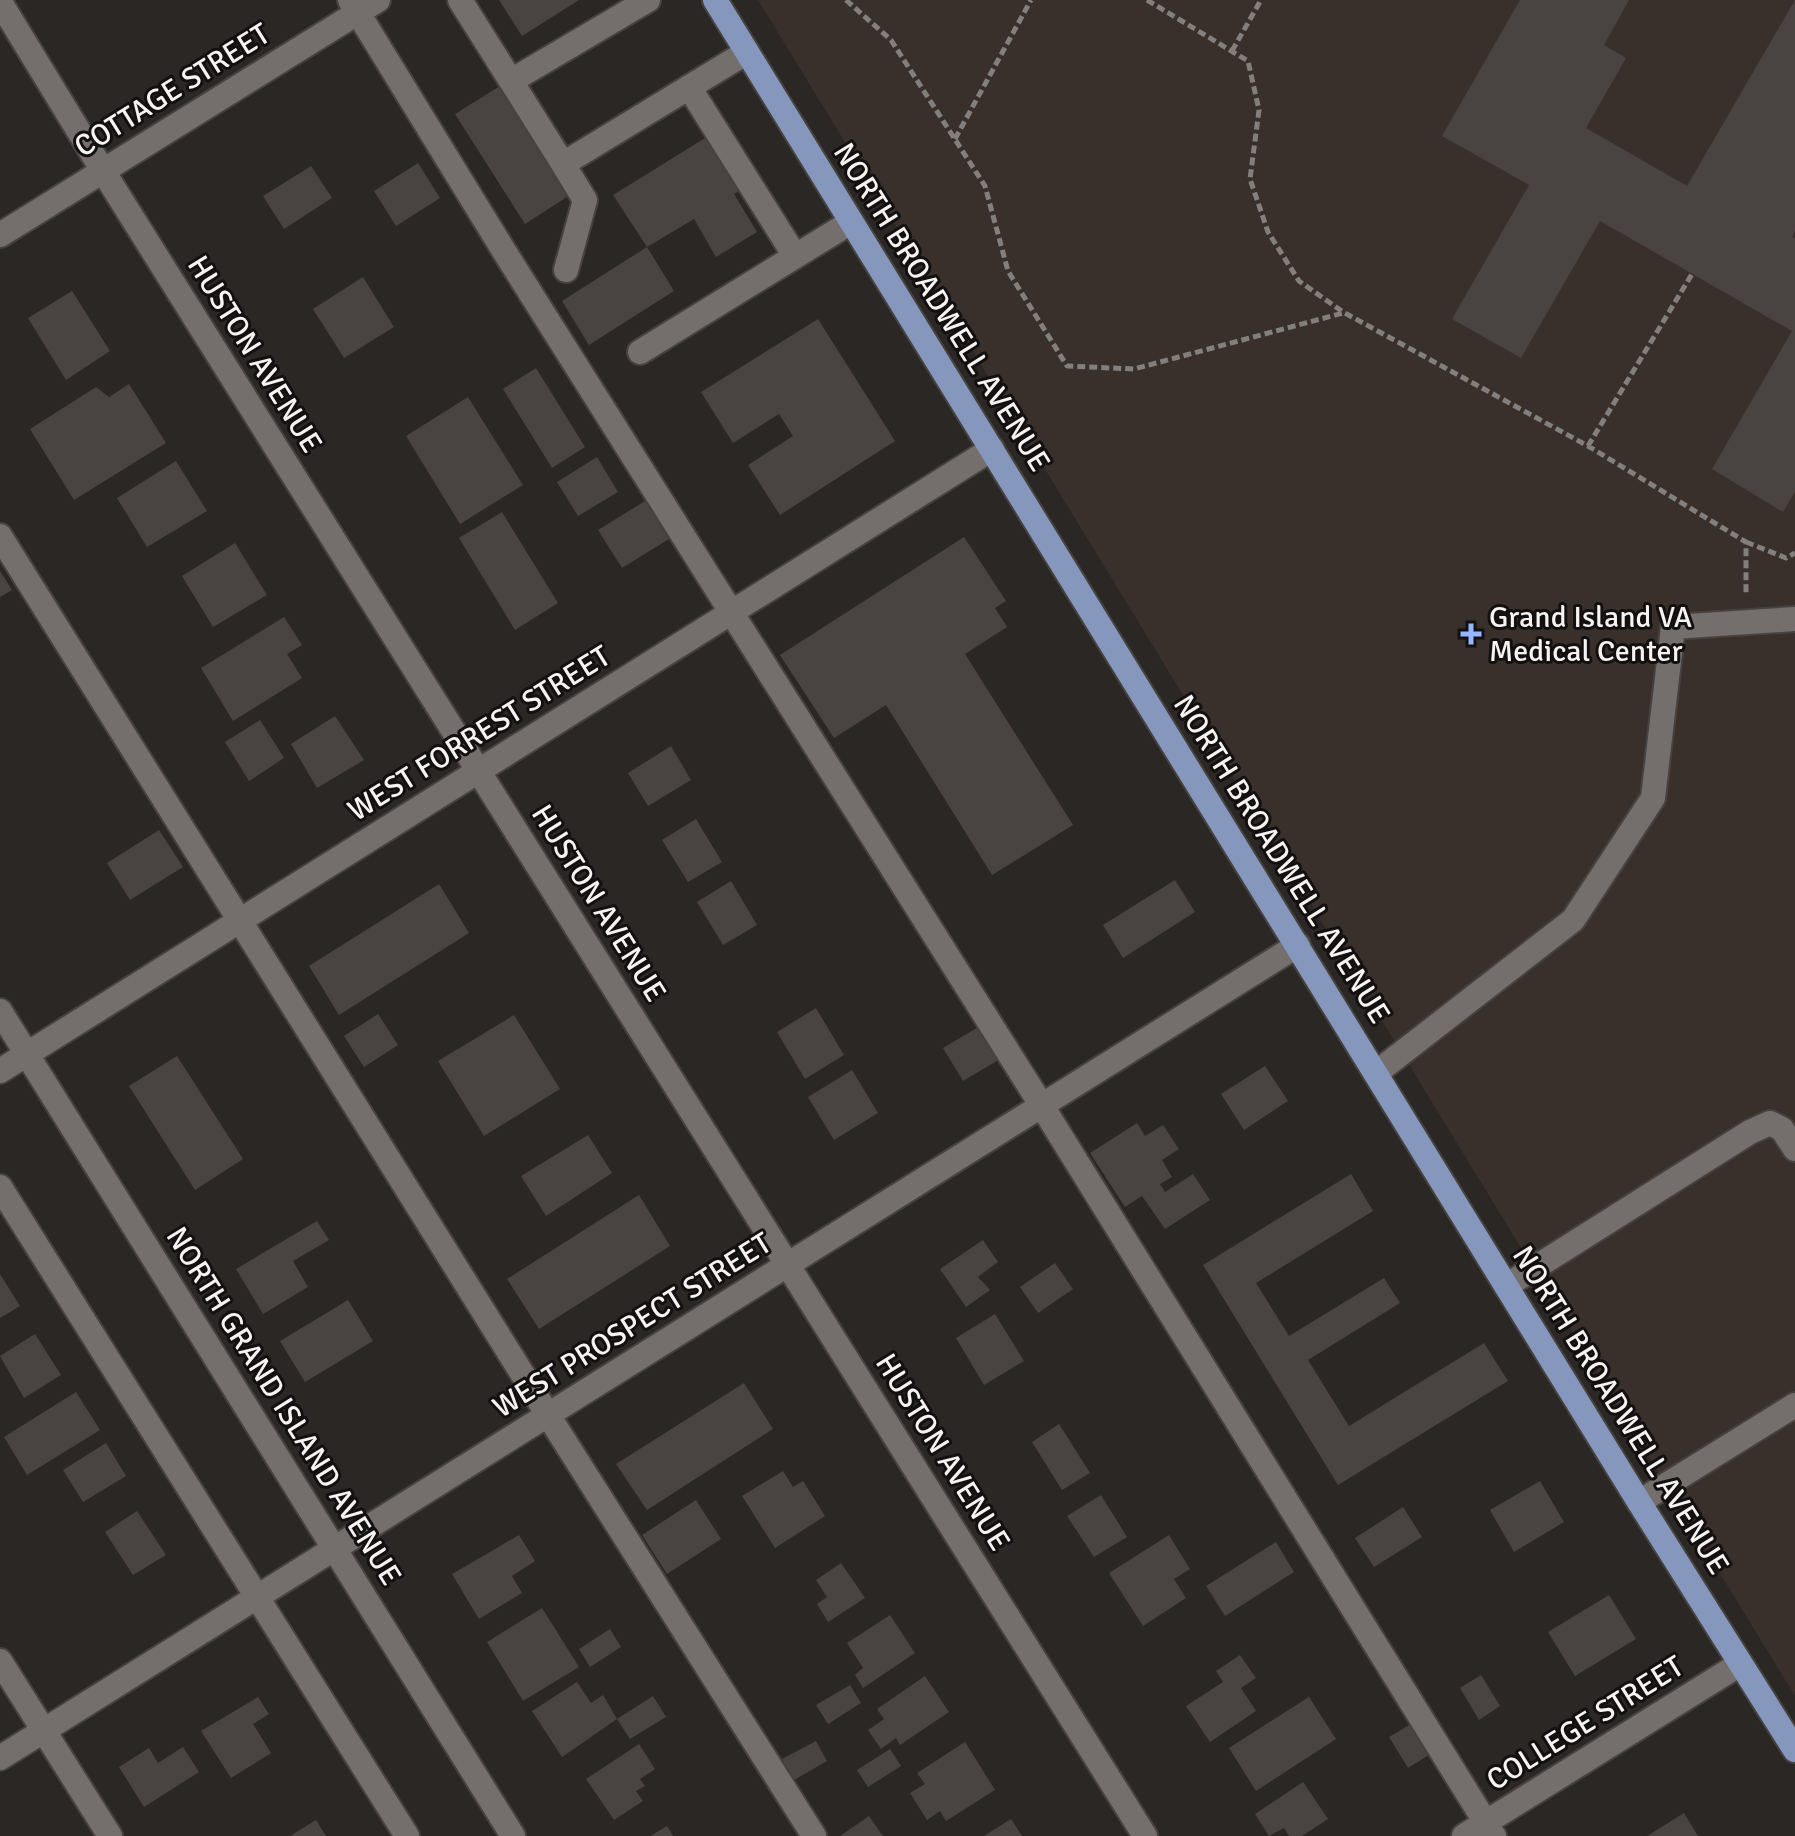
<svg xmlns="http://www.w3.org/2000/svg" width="1795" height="1836" font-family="Signika,sans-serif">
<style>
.built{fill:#392f2b}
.building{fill:#494442}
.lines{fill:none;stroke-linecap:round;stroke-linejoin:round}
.minor-casing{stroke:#464240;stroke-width:28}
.major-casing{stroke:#464240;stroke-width:28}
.path{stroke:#827f7d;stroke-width:5;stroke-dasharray:8 4;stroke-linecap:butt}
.minor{stroke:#746f6d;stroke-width:24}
.major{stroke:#8697bd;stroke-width:24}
.poi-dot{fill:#96b6fd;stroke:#121010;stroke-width:3}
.labels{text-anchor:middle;stroke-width:6;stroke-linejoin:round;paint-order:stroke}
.street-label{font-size:30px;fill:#f6f3f1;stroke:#121010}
.poi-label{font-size:30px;fill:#f6f3f1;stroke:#121010;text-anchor:start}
</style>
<rect width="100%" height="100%" fill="#2b2725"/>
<!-- built -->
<path class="built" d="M758 0H1795V1696L1534 1269Z"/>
<!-- building -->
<path class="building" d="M499 0H579L522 36Z
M1520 0H1629L1604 45 1626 58 1586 128 1687 186 1795 0V231L1792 237 1795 238V492L1783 512 1712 469 1792 331 1600 221 1521 358 1452 319 1529 185 1442 136Z
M500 86 570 195 525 224 455 114Z
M710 135 744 188 734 194 757 232 716 257 694 219 647 247 613 195Z
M418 163 440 198 396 226 374 191Z
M311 166 332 198 284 229 263 196Z
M647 247 674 291 589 345 562 301Z
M363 277 394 327 344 358 313 309Z
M72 291 110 351 66 380 28 318Z
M818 319 895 441 780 515 748 465 793 436 779 414 733 443 701 392Z
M536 368 585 447 552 468 503 389Z
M129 384 166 443 74 500 30 429 96 387 109 397Z
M468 397 523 485 460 524 406 436Z
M597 457 618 492 578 516 557 482Z
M176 461 207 511 147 547 117 498Z
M645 501 669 539 622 568 598 530Z
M502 512 558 603 515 630 459 538Z
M964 537 1006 601 995 608 1007 627 965 654 1073 825 992 875 886 705 834 738 780 655Z
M235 543 267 595 213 627 182 576Z
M0 571 12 590 0 597Z
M284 617 302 645 287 654 302 678 233 721 201 668Z
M335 716 364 760 317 788 291 744Z
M260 720 284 758 249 781 225 742Z
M671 746 691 780 648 806 628 773Z
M696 819 722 862 688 882 662 840Z
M159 830 183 867 130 900 107 863Z
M1175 880 1195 912 1123 958 1103 925Z
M731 881 757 925 723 945 697 902Z
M439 884 469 933 339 1015 309 966Z
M816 1008 844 1055 805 1079 777 1032Z
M378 1014 398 1045 364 1067 344 1036Z
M514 1015 560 1089 484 1136 438 1061Z
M980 1026 1000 1059 963 1081 943 1048Z
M177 1056 243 1159 195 1190 129 1086Z
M1265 1066 1288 1101 1244 1130 1221 1094Z
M852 1070 878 1113 834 1140 808 1097Z
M1137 1123 1145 1136 1163 1125 1179 1149 1162 1160 1172 1177 1160 1184 1165 1192 1193 1174 1210 1200 1165 1229 1142 1196 1125 1207 1090 1153Z
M588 1135 612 1173 546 1216 521 1176Z
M1351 1174 1373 1211 1256 1283 1289 1336 1384 1278 1400 1303 1308 1360 1349 1426 1484 1343 1508 1381 1338 1485 1203 1265Z
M639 1195 670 1246 539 1329 507 1279Z
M317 1221 329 1240 293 1261 308 1287 263 1314 236 1269Z
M983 1240 998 1262 978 1277 990 1290 966 1307 940 1269Z
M1055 1263 1073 1289 1038 1313 1020 1287Z
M0 1274 20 1306 0 1318Z
M348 1300 373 1341 305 1382 280 1341Z
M995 1314 1024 1361 984 1385 956 1338Z
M35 1334 61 1375 24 1398 0 1356Z
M744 1383 773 1429 647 1510 616 1464Z
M76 1392 100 1430 27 1475 4 1437Z
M1059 1424 1090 1473 1062 1490 1032 1442Z
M106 1443 126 1476 83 1502 63 1470Z
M783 1471 793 1487 803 1481 825 1516 775 1548 742 1496Z
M1540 1481 1564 1522 1514 1552 1490 1510Z
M1101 1495 1127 1537 1094 1557 1067 1516Z
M696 1500 721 1539 667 1574 642 1535Z
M1403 1507 1422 1537 1374 1567 1355 1538Z
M137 1511 166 1555 133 1575 105 1532Z
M519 1535 535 1561 512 1576 522 1593 479 1619 452 1574Z
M1169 1535 1190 1569 1174 1579 1186 1598 1143 1626 1109 1573Z
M1276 1542 1294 1572 1225 1616 1206 1586Z
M841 1563 865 1598 828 1622 817 1604 827 1597 816 1580Z
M1609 1595 1636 1639 1575 1676 1548 1632Z
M542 1608 579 1667 523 1701 487 1642Z
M890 1615 915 1653 863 1688 855 1675 863 1668 847 1643Z
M610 1629 621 1647 590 1667 579 1649Z
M1240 1655 1256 1678 1241 1688 1256 1711 1210 1742 1186 1706 1223 1682 1216 1671Z
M1481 1675 1500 1706 1479 1720 1460 1688Z
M925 1676 949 1712 900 1745 896 1738 881 1749 868 1730 884 1719 877 1709Z
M577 1682 591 1703 603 1695 617 1719 562 1757 532 1711Z
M850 1685 861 1703 828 1724 816 1705Z
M653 1696 666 1717 630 1739 617 1719Z
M258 1697 269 1714 253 1724 271 1753 231 1778 201 1731Z
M1309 1697 1336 1739 1256 1791 1229 1748Z
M1411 1724 1429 1755 1408 1768 1389 1737Z
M816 1741 827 1761 794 1780 782 1759Z
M965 1742 995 1790 946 1821 940 1811 927 1820 910 1793 925 1784 917 1773Z
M639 1744 655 1769 640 1779 645 1786 636 1791 643 1801 614 1820 586 1779Z
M183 1747 199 1772 144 1807 119 1767 149 1748 158 1763Z
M890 1749 901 1766 868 1787 857 1770Z
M1303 1782 1328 1819 1302 1836H1289L1284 1828 1269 1836 1255 1814Z
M1684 1813 1698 1836H1647Z
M869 1816 883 1836H840Z
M1011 1819 1022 1836H984Z
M316 1820 326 1836H290Z
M667 1826 673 1836H650Z"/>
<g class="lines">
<defs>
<path id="minor" d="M350 0 504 251 1042 1106 1494 1836
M460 0 511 81 648 0
M0 2 103 171 1145 1836
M511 81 563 164 747 52
M689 87 795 256
M563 164 585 200 566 270
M0 235 378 0
M640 352 851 222
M0 536 548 1415 814 1836
M0 1011 513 1836
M0 1071 992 449
M1376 1073 1573 920 1653 798 1673 627 1795 619
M0 1187 407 1836
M1506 1286 1750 1132 1770 1123 1782 1129 1795 1149
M1639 1502 1795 1405
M0 1661 110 1836
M0 1758 1298 945
M1464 1836 1740 1664"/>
<path id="major" d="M715 0 1639 1502 1795 1750"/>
</defs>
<!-- minor casing -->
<use href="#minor" class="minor-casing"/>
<!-- major casing -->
<use href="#major" class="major-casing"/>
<!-- path -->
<path class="path" d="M846 0 891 40 985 186 1008 271 1067 366 1134 369 1343 313
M1147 0 1248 61 1259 110 1250 179 1268 232 1299 281 1343 312 1588 446 1746 542V595
M1232 51 1261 0
M955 139 1031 0
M1588 446 1692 274
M1746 542 1786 558 1795 553"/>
<!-- minor -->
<use href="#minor" class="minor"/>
<!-- major -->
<use href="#major" class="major"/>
</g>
<!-- markers -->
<path class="poi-dot" d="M1467 622h8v8h8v8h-8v8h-8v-8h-8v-8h8z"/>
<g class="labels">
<!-- street labels -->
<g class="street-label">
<text transform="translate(172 90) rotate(-32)" y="10">COTTAGE STREET</text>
<text transform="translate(942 307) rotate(58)" y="10">NORTH BROADWELL AVENUE</text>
<text transform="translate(255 354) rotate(58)" y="10">HUSTON AVENUE</text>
<text transform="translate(479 733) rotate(-32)" y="10">WEST FORREST STREET</text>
<text transform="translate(1282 859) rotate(58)" y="10">NORTH BROADWELL AVENUE</text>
<text transform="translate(599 903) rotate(58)" y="10">HUSTON AVENUE</text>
<text transform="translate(632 1325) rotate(-32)" y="10">WEST PROSPECT STREET</text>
<text transform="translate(284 1406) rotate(58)" y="10">NORTH GRAND ISLAND AVENUE</text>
<text transform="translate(1621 1410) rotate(58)" y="10">NORTH BROADWELL AVENUE</text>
<text transform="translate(943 1452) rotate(58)" y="10">HUSTON AVENUE</text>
<text transform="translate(1585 1723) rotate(-32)" y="10">COLLEGE STREET</text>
</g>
<!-- poi labels -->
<g class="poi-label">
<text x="1489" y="627">Grand Island VA<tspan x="1489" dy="34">Medical Center</tspan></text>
</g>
</g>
</svg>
